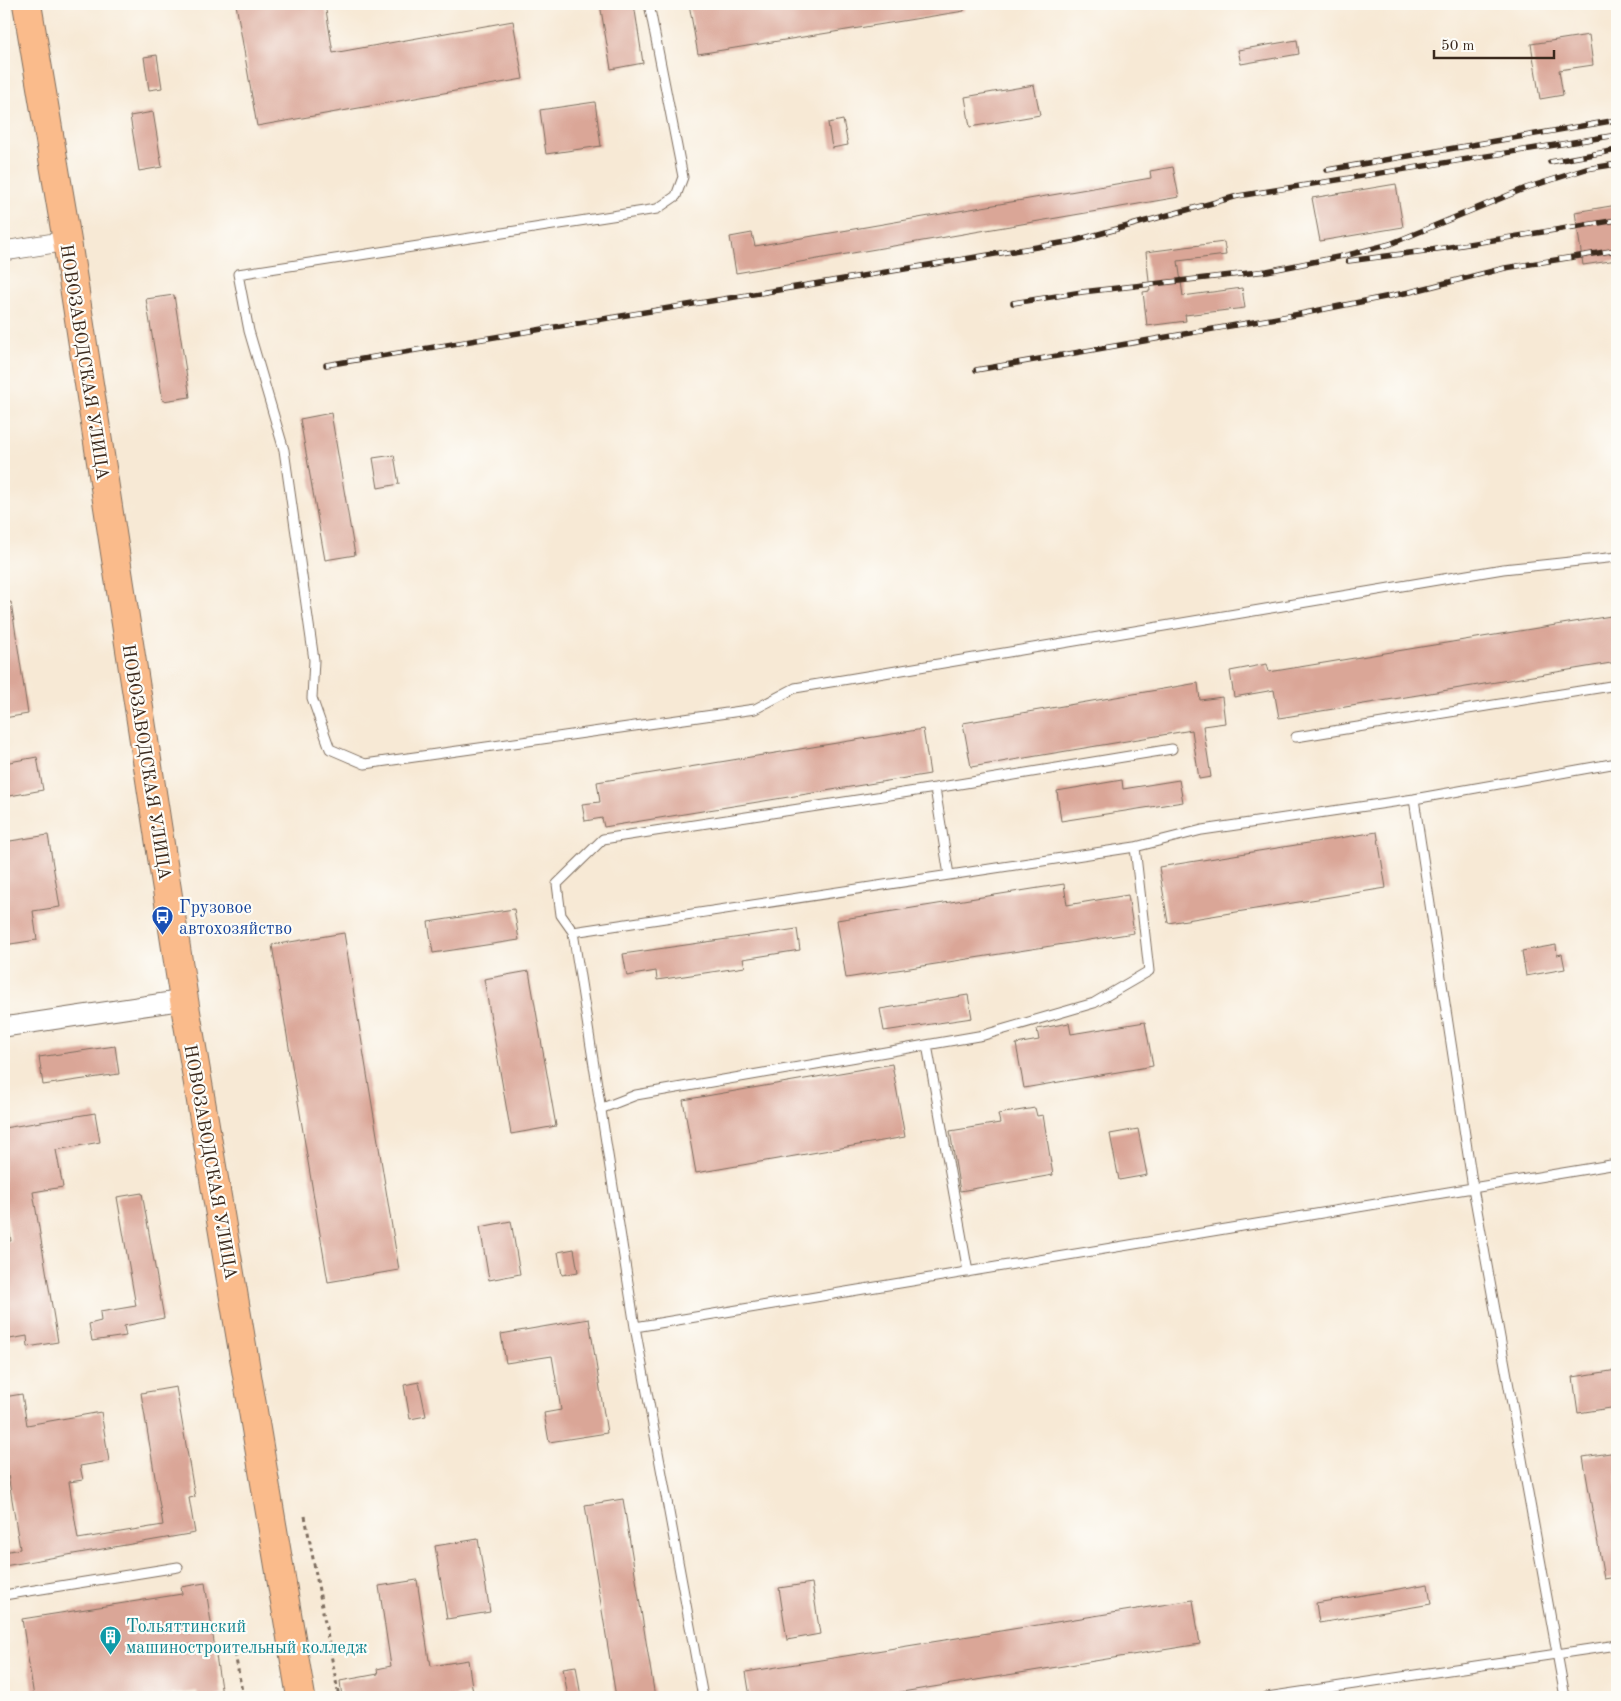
<svg xmlns="http://www.w3.org/2000/svg" width="1621" height="1701" font-family="'Old Standard TT',serif">
<style>
.building{fill:#daa697}
.lines{fill:none;stroke-linecap:round;stroke-linejoin:round}
.service-casing{stroke:#7d6d5e;stroke-width:11}
.minor-casing{stroke:#7d6d5e;stroke-width:21}
.primary-casing{stroke:#7d6d5e;stroke-width:30}
.path{stroke:#7d6d5e;stroke-width:3;stroke-dasharray:4 4;stroke-linecap:butt}
.service{stroke:#fff;stroke-width:9}
.minor{stroke:#fff;stroke-width:19}
.primary{stroke:#fabb8b;stroke-width:28}
.rail-casing{stroke:#3b2a1e;stroke-width:5.5}
.rail{stroke:#fdfcf7;stroke-width:4;stroke-dasharray:11;stroke-linecap:butt}
.labels{text-anchor:middle;stroke-width:4.5;stroke-linejoin:round;paint-order:stroke}
.street-label{font-size:18px;fill:#3b2a1e;stroke:#fdfcf7}
.transit-label{font-size:18px;fill:#164399;stroke:#fdfcf7;text-anchor:start}
.culture-label{font-size:18px;fill:#0d838f;stroke:#fdfcf7;text-anchor:start}
</style>
<rect width="100%" height="100%" fill="#fdfcf7"/>
<filter id="ink" filterUnits="userSpaceOnUse"><feTurbulence type="fractalNoise" baseFrequency=".02" numOctaves="2"/><feDisplacementMap in="SourceGraphic" scale="10" xChannelSelector="R" yChannelSelector="G"/><feConvolveMatrix kernelMatrix="1 2 1 2 8 2 1 2 1" color-interpolation-filters="sRGB"/></filter>
<filter id="wash" filterUnits="userSpaceOnUse"><feTurbulence type="fractalNoise" baseFrequency=".0096" numOctaves="4" result="noise"/><feDisplacementMap in="SourceGraphic" scale="20" xChannelSelector="R" yChannelSelector="G"/><feGaussianBlur stdDeviation="1.12" result="paint"/><feColorMatrix in="noise" values="0 0 0 0 0 0 0 0 0 0 0 0 0 0 0 0 0 1.4 0 .05"/><feComposite in="paint" operator="in"/></filter>
<g filter="url(#wash)">
<rect width="100%" height="100%" fill="#f7e9d5"/>
<g id="blocks">
<!-- building -->
<path class="building" d="M236 4H325L333 53 513 21 523 79 257 126Z
M600 4H634L643 63 611 69Z
M689 4H964V11L698 54Z
M1589 35 1593 65 1559 70 1563 95 1540 99 1531 44Z
M1297 40 1299 54 1241 64 1238 50Z
M157 55 162 88 149 90 144 57Z
M1034 85 1040 115 970 127 965 97Z
M595 102 601 146 546 154 540 110Z
M153 112 162 167 139 171 130 116Z
M843 120 848 145 832 148 828 123Z
M1173 167 1179 197 736 273 730 237 752 233 755 246 1151 178 1150 171Z
M1396 184 1403 227 1320 241 1312 198Z
M1617 205V260L1583 265 1575 212Z
M1224 242 1226 255 1178 261 1183 296 1242 288 1245 308 1185 315 1186 321 1147 326 1143 292 1150 291 1146 252Z
M174 295 190 397 163 401 146 299Z
M331 413 355 555 325 560 300 419Z
M394 455 399 484 378 488 373 458Z
M11 602 28 714 4 718V603Z
M1617 615V662L1279 718 1274 690 1234 697 1230 671 1267 664 1269 672Z
M1198 683 1200 700 1222 697 1225 723 1203 726 1211 777 1199 779 1192 730 971 767 963 723Z
M923 729 930 774 604 827 602 818 585 821 582 804 600 802 597 782Z
M37 757 43 790 4 797V763Z
M1122 780 1123 789 1179 780 1183 802 1061 821 1057 791Z
M1377 832 1386 888 1168 923 1159 867Z
M48 835 60 907 33 911 37 940 4 945V842Z
M1064 884 1067 905 1128 895 1134 933 846 978 837 920Z
M514 909 519 940 433 953 428 922Z
M797 929 800 950 743 959 745 967 657 980 656 971 627 976 623 954Z
M344 933 399 1270 328 1282 272 945Z
M1556 945 1557 955 1562 954 1565 969 1526 976 1522 951Z
M529 971 556 1126 511 1134 484 979Z
M968 995 972 1018 884 1031 880 1009Z
M1145 1022 1153 1066 1024 1088 1016 1044 1039 1040 1037 1029 1069 1023 1071 1034Z
M115 1046 119 1074 43 1085 39 1057Z
M892 1064 905 1137 696 1173 683 1100Z
M1035 1108 1037 1116 1043 1115 1053 1175 960 1191 950 1131 1000 1123 998 1114Z
M95 1113 100 1142 56 1150 63 1187 33 1192 58 1342 28 1347 27 1336 4 1340V1241H11L4 1198V1128Z
M1138 1129 1147 1175 1119 1180 1110 1134Z
M142 1193 164 1318 124 1326 126 1336 92 1341 89 1324 101 1321 100 1312 136 1306 117 1197Z
M511 1221 520 1274 489 1280 480 1227Z
M574 1249 578 1272 562 1275 558 1252Z
M589 1319 607 1433 549 1442 544 1413 561 1410 552 1356 506 1363 501 1334Z
M1617 1370V1407L1578 1413 1573 1377Z
M419 1382 426 1416 410 1419 404 1385Z
M176 1387 195 1497 189 1498 195 1533 4 1566V1552L20 1549 4 1450V1397L22 1394 27 1425 101 1412 109 1461 80 1466 83 1480 69 1482 78 1539 163 1525 141 1393Z
M1617 1452V1577L1604 1579 1583 1457Z
M623 1499 655 1697H616L585 1505Z
M478 1539 490 1612 447 1619 435 1546Z
M417 1580 429 1660H430L431 1666 468 1660 473 1693 450 1697H342L340 1681 378 1674 377 1669 391 1666 379 1586Z
M205 1583 222 1695 198 1697 197 1691 154 1697H34L22 1619 182 1594 181 1587Z
M812 1583 820 1634 787 1640 779 1588Z
M1428 1584 1431 1604 1319 1623 1316 1603Z
M1193 1600 1200 1644 871 1697H750L746 1672Z
M576 1666 581 1697H568L563 1668Z"/>
</g>
</g>
<g filter="url(#ink)">
<use href="#blocks" fill-opacity="0" stroke="#7d6d5e" stroke-width="1"/>
<g class="lines">
<defs>
<path id="service" d="M649 4 683 177 676 196 657 209 238 274 249 331 284 450 314 660 312 698 330 749 365 764 755 709 795 688 1503 569 1617 557
M1296 737 1617 685
M935 788 949 875
M1414 799 1473 1188 1565 1697
M573 932 561 915 557 884 603 839 935 788 1172 749
M927 1045 968 1272
M600 1109 636 1095 984 1035 1094 1003 1149 971 1135 847
M635 1327 1617 1164
M4 1595 178 1567
M4 1695V1697
M703 1697 635 1327 573 932 1135 847 1202 830 1414 799 1617 763
M1267 1697 1617 1645"/>
<path id="minor" d="M4 251 67 241
M4 1027 184 1000"/>
<path id="primary" d="M27 4 67 241 184 1000 301 1697"/>
</defs>
<!-- service casing -->
<use href="#service" class="service-casing"/>
<!-- minor casing -->
<use href="#minor" class="minor-casing"/>
<!-- primary casing -->
<use href="#primary" class="primary-casing"/>
<!-- path -->
<path class="path" d="M305 1516 339 1697
M216 1651 234 1648 243 1697"/>
<!-- service -->
<use href="#service" class="service"/>
<!-- minor -->
<use href="#minor" class="minor"/>
<!-- primary -->
<use href="#primary" class="primary"/>
<defs>
<path id="rail" d="M1550 162 1617 150
M1327 170 1617 120
M1348 261 1425 251 1617 220
M1013 303 1082 292 1267 271 1348 255 1390 244 1526 188 1586 169 1617 164
M326 365 1073 241 1238 196 1617 135
M976 370 1300 314 1410 292 1505 268 1617 250"/>
</defs>
<!-- rail casing -->
<use href="#rail" class="rail-casing"/>
<!-- rail -->
<use href="#rail" class="rail"/>
</g>
</g>
<!-- icons -->
<defs>
<symbol id="bus-pin" viewBox="-11 -11 22 30"><path d="M0 17L-7.5 6A9.5 9.5 0 1 1 7.5 6Z" fill="#1a4fb4" stroke="#fdfcf7"/><path d="M-5-6H5V4H4V6H2V4H-2V6H-4V4H-5ZM-3.5-4V0h7V-4ZM-3.5 1.2v1.5H-2V1.2ZM2 1.2v1.5H3.5V1.2Z" fill="#fff"/></symbol>
<symbol id="building-pin" viewBox="-11 -11 22 30"><path d="M0 17L-7.5 6A9.5 9.5 0 1 1 7.5 6Z" fill="#0f9aa8" stroke="#fdfcf7"/><path d="M-4-6H4V6H1V3H-1V6H-4ZM-2.5-4.3h1.7v1.8h-1.7ZM.8-4.3h1.7v1.8H.8ZM-2.5-1h1.7V.8h-1.7ZM.8-1h1.7V.8H.8Z" fill="#fff"/></symbol>
</defs>
<g fill-rule="evenodd">
<use href="#bus-pin" x="150" y="904" width="25" height="34"/>
<use href="#building-pin" x="98" y="1624" width="25" height="34"/>
</g>
<g class="labels">
<!-- street labels -->
<g class="street-label">
<text transform="translate(85 362) rotate(81)" y="6">НОВОЗАВОДСКАЯ УЛИЦА</text>
<text transform="translate(147 762) rotate(81)" y="6">НОВОЗАВОДСКАЯ УЛИЦА</text>
<text transform="translate(211 1162) rotate(80)" y="6">НОВОЗАВОДСКАЯ УЛИЦА</text>
</g>
<!-- transit labels -->
<g class="transit-label">
<text x="179" y="913">Грузовое<tspan x="179" dy="21">автохозяйство</tspan></text>
</g>
<!-- culture labels -->
<g class="culture-label">
<text x="126" y="1632">Тольяттинский<tspan x="126" dy="21">машиностроительный колледж</tspan></text>
</g>
</g>
<!-- margin -->
<rect width="1621" height="1701" fill="none" stroke="#fdfcf7" stroke-width="20"/>
<!-- scale -->
<path d="M1434 50v8h120v-8" fill="none" stroke="#3b2a1e" stroke-width="2.5"/>
<text x="1441" y="50" font-size="15" fill="#3b2a1e" stroke="#fdfcf7" stroke-width="4" paint-order="stroke">50 m</text>
</svg>
